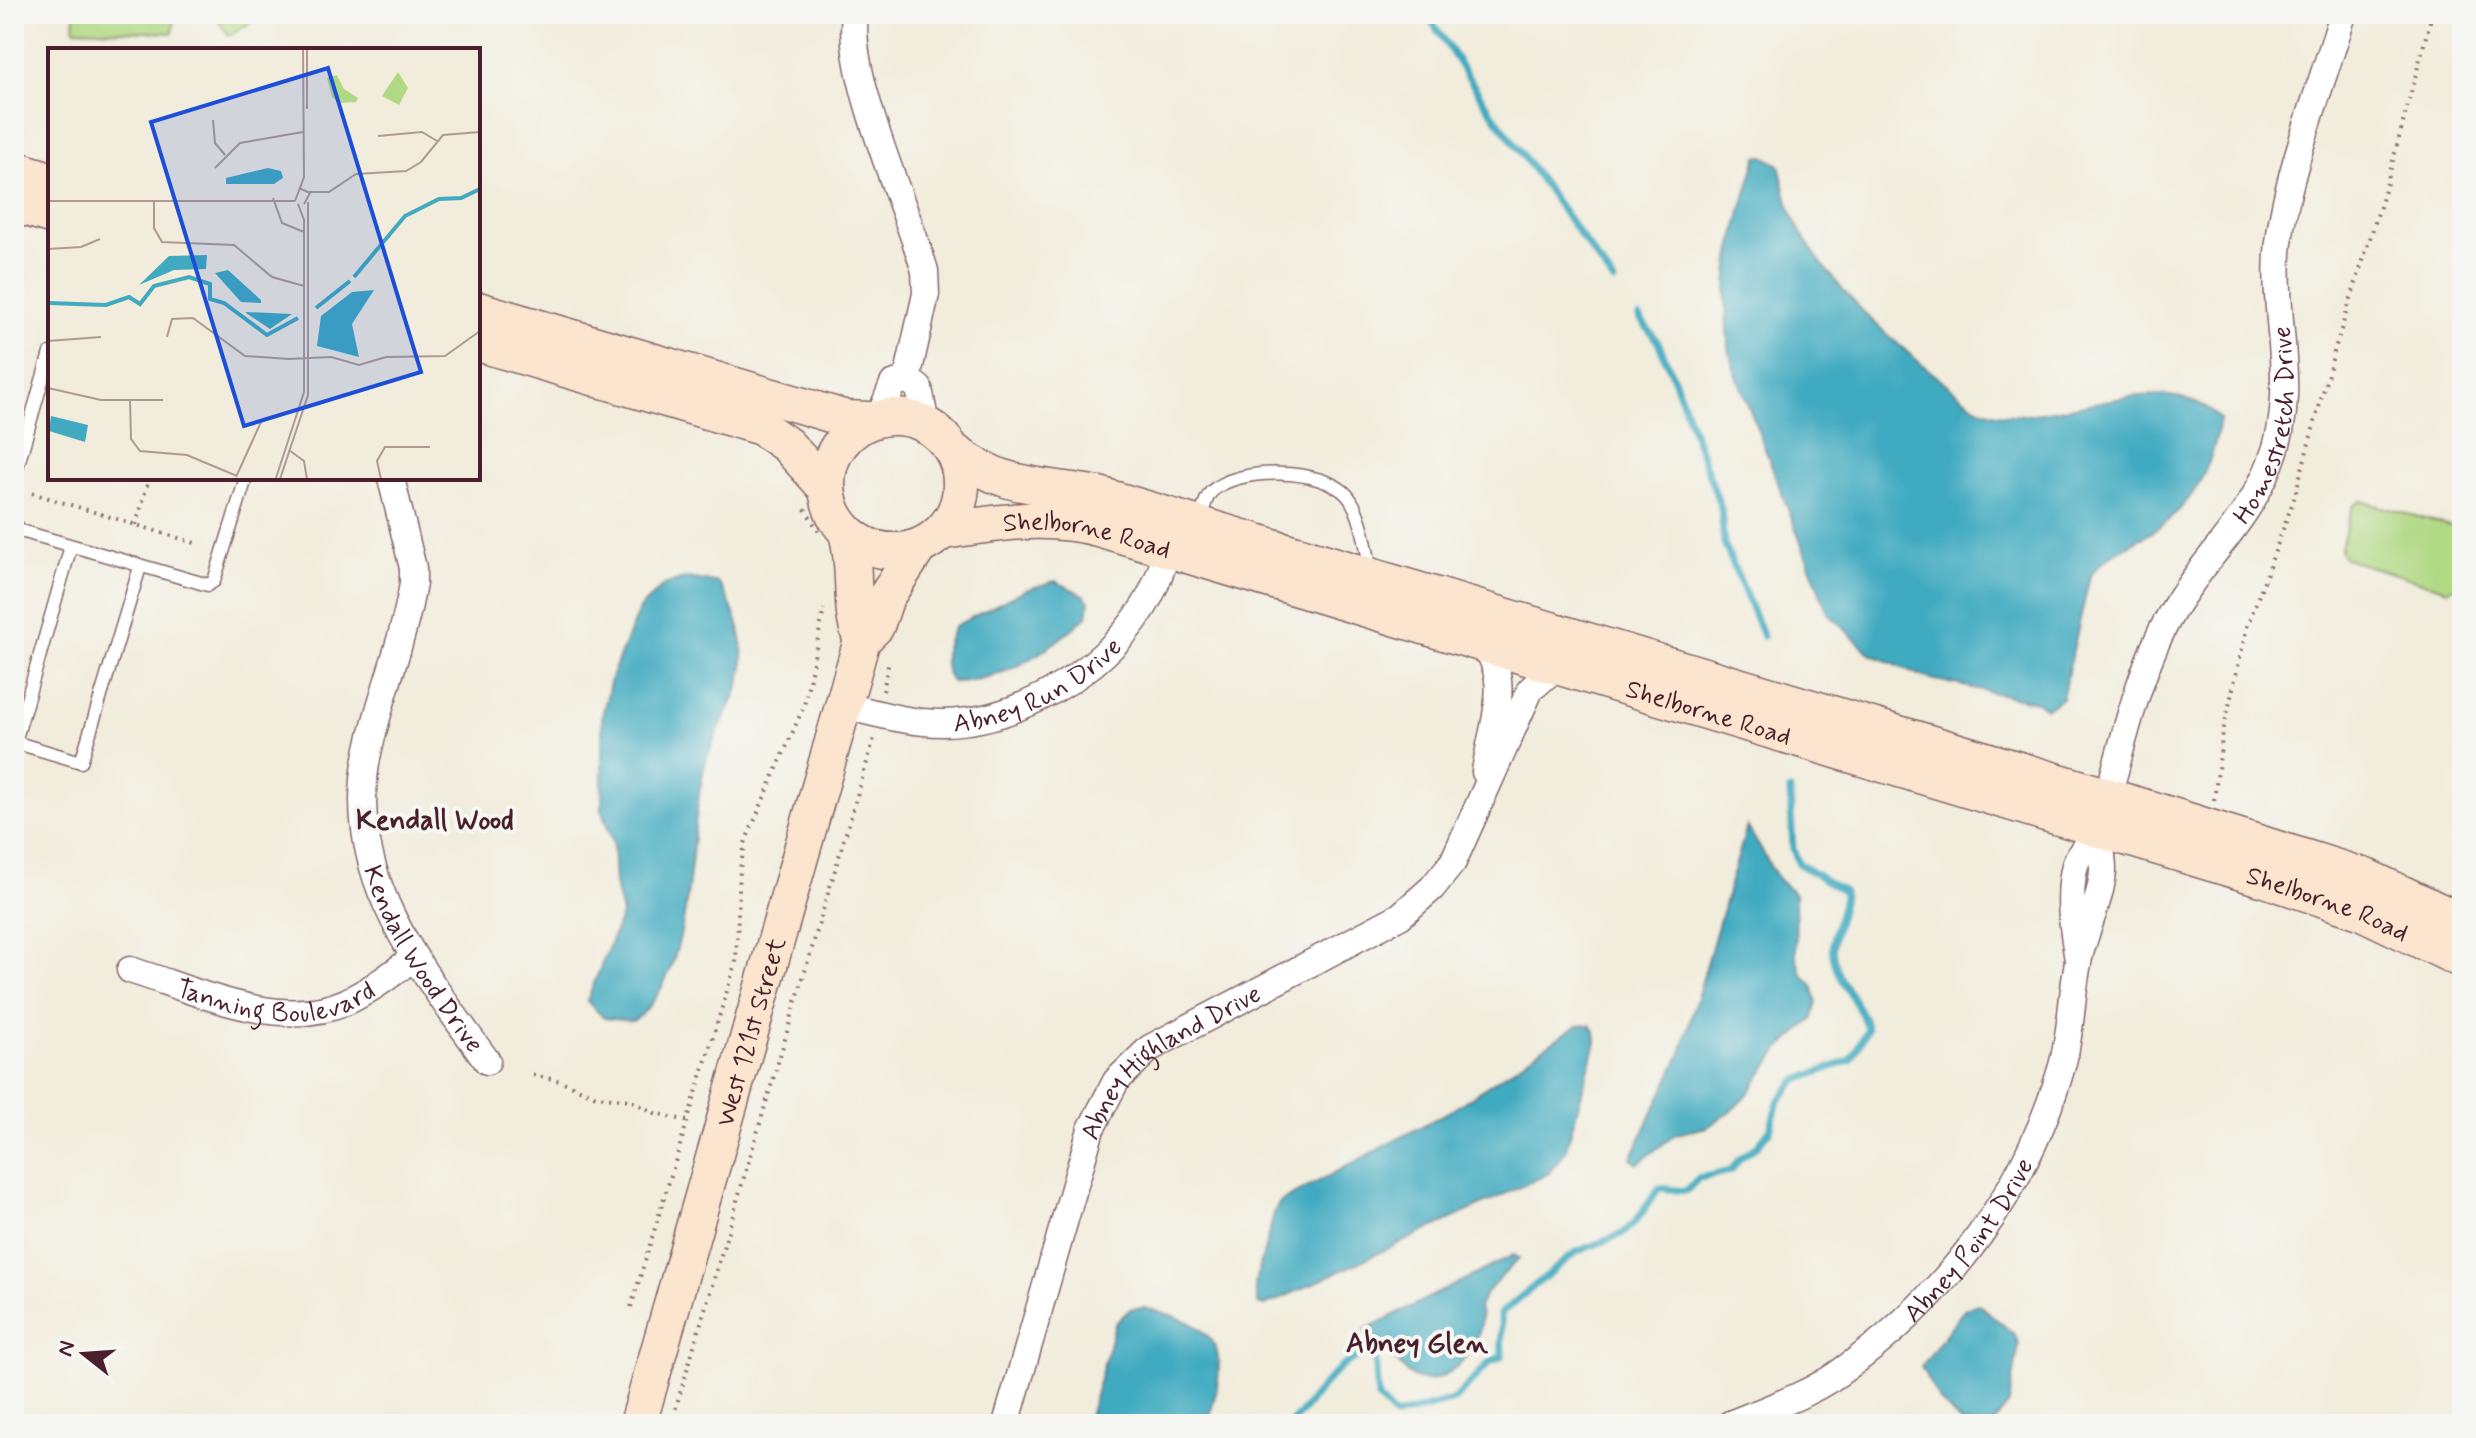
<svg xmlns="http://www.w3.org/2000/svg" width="2476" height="1438" font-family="Mynerve,sans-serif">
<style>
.green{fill:#b1d984;stroke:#7e7c58;stroke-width:2}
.water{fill:#41aac0;stroke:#466476;stroke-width:2}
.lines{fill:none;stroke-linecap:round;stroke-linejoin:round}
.stream{stroke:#41aac0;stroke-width:7}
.lane-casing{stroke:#846769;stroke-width:15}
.street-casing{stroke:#846769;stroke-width:29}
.secondary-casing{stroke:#846769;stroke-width:39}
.path{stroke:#846769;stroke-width:4;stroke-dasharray:2 6;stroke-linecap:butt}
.lane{stroke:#fff;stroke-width:12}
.street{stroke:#fff;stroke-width:26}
.secondary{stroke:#fbe5cf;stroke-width:36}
.labels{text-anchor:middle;stroke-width:8;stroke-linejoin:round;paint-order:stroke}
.street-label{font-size:26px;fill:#4a1f2b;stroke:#f6f6f2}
.neighbourhood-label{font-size:28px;font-weight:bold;fill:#4a1f2b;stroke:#f6f6f2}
.inset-river{fill:none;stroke:#41aac0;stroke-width:4}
.inset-road{fill:none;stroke:#ae9a95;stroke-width:2}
.view{fill:#1d4ed8;fill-opacity:0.15;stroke:#1d4ed8;stroke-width:4}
.inset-edge{fill:none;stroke:#4a1f2b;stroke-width:4}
</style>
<rect width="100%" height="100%" fill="#f6f6f2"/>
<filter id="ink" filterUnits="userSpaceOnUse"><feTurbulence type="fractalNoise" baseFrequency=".0125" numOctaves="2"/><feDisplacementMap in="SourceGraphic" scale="16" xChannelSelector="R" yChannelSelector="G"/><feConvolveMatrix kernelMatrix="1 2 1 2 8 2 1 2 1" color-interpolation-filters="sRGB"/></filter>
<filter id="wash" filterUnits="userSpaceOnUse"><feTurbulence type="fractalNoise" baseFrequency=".006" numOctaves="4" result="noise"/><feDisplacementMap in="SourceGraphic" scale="32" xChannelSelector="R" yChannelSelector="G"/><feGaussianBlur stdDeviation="1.8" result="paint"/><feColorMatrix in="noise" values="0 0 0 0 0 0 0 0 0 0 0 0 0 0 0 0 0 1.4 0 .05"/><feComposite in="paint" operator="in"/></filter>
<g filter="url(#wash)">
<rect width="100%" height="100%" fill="#f1ecdb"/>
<!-- green -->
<path class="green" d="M75 14H174L173 33 74 29Z
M214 14H264L229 36Z
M2361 501 2462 529V568L2457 585 2448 590 2345 559 2340 550 2353 506Z"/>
<!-- water -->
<path class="water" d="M1764 156 1779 165C1784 185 1788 210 1799 229 1833 289 1887 337 1940 379 1957 392 1975 410 1997 414 2063 424 2168 363 2220 420 2211 471 2191 510 2145 536 2124 547 2104 557 2090 576L2062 698 2047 708 2036 702 1927 678 1896 665 1870 654 1828 613 1732 363C1716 291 1735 227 1757 157Z
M687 578 719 583C734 609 744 633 743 664 742 694 714 732 706 761 685 835 699 975 633 1021L604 1018 587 1001 622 914 615 885 613 842 602 811V716L612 675 639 609 664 585Z
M1055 581 1084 595 1089 602 1087 616C1049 650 1005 682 952 682 939 664 945 644 955 626L1025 590Z
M1747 826 1779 880 1795 894 1796 958 1802 974 1812 984 1817 1003 1812 1020 1780 1048 1748 1094 1729 1113 1707 1127 1676 1134 1637 1164 1631 1158 1681 1053Z
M1590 1025 1595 1031 1596 1043 1565 1152 1548 1174 1265 1306 1258 1304 1255 1285 1275 1210 1280 1202 1452 1110 1576 1026Z
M1514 1255 1519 1258 1486 1293 1479 1307C1485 1326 1478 1337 1468 1353 1457 1371 1429 1390 1409 1374 1390 1359 1388 1342 1364 1330Z
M1978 1304 2014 1334 2019 1344 2009 1403 1993 1424H1962L1939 1400 1921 1367 1965 1308Z
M1144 1308C1222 1325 1231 1350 1207 1424H1087L1115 1324 1130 1309Z"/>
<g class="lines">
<!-- stream -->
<path class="stream" d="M1427 14 1483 100 1614 282
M1639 317 1658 342 1675 381 1721 508 1724 543 1763 636
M1290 1424C1315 1401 1339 1352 1375 1354L1378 1399 1395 1416 1454 1400 1490 1362 1502 1356 1501 1313 1576 1252 1622 1234 1636 1221 1659 1188 1686 1191 1699 1178 1731 1171 1739 1159 1757 1146 1770 1130 1778 1102 1795 1081 1851 1060 1867 1029C1861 1004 1840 986 1834 960 1827 937 1844 915 1844 892L1799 864 1793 849 1790 791"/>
</g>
</g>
<g filter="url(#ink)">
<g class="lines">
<defs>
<path id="lane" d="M14 478 50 353
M1201 521C1203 512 1204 500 1211 492 1236 466 1323 468 1347 495 1362 512 1367 551 1371 572
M14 522 21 531 208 585 214 581 246 478
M14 742 81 762 140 567
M15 742 71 546"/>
<g id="street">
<path d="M855 14C846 77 906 205 925 271L926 294 907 379"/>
<path d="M907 379 919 388 926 425"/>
<path d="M879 418 893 384 907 379"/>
<path id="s1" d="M391 478 413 568V583C404 641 380 696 368 753 342 875 421 969 487 1061"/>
<path d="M1482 643C1514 680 1491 727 1485 772"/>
<path id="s2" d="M846 706C878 714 910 723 943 723 1018 722 1101 672 1141 611 1154 592 1161 571 1168 549"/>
<path id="s3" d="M2078 960C2073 928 2067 898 2075 865 2079 850 2095 839 2100 824 2121 755 2137 668 2175 607 2207 555 2248 521 2271 462 2299 392 2273 324 2278 253 2283 181 2322 85 2343 14"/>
<path id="s4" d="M130 970C195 990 279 1032 346 1002 371 990 392 974 413 958"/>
<path id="s5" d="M1006 1424 1091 1129 1116 1081 1150 1048 1400 916 1432 888 1453 862 1530 690 1549 673 1566 669"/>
<path id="s6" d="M1730 1424C1766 1409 1807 1396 1839 1373 1946 1298 2026 1192 2062 1066 2072 1030 2071 994 2079 958 2085 930 2101 900 2103 871 2103 857 2100 842 2098 829"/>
</g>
<g id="secondary">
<path d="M14 169 50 180"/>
<path d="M14 204 50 215"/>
<path d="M478 310 847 419 869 420"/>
<path d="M478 343 761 427 787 445 827 489"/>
<circle cx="894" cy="484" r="67"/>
<path d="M953 451C1007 490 1037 484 1099 495L2156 811 2366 877 2462 922"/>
<path id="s7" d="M943 531C997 523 1044 514 1098 528L2265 879 2360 911 2462 960"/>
<path d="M847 533C858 570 848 610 862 640"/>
<path id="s8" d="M638 1424 862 640 876 626 886 597 918 548"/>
</g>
</defs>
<!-- lane casing -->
<use href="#lane" class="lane-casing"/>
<!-- street casing -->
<use href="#street" class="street-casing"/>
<!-- secondary casing -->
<use href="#secondary" class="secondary-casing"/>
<!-- path -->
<path class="path" d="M32 493 195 543
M805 509 819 532
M136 525 149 478
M883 691 889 661
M2214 800 2223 732 2247 627 2293 502 2334 352 2384 194 2432 14
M533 1075 561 1081 596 1096 630 1100 655 1113 687 1121
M631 1307 736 961 740 868 746 840 804 706 824 609
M671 1424 875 735"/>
<!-- lane -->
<use href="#lane" class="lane"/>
<!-- street -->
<use href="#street" class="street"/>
<!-- secondary -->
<use href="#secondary" class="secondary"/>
</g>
</g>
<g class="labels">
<!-- street labels -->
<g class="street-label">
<text dy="9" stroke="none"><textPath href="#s3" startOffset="584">Homestretch Drive</textPath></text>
<text dy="9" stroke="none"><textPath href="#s7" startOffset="146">Shelborne Road</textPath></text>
<text dy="9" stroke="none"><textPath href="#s2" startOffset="202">Abney Run Drive</textPath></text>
<text dy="9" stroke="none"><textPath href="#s7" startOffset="794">Shelborne Road</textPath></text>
<text dy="9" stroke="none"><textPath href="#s7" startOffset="1442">Shelborne Road</textPath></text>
<text dy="9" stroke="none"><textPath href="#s1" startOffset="504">Kendall Wood Drive</textPath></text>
<text dy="9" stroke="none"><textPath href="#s4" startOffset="152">Tanning Boulevard</textPath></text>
<text dy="9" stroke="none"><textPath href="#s8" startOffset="408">West 121st Street</textPath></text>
<text dy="9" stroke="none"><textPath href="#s5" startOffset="414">Abney Highland Drive</textPath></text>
<text dy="9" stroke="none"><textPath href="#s6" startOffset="308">Abney Point Drive</textPath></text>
</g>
<!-- neighbourhood labels -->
<g class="neighbourhood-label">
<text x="435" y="829">Kendall Wood</text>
<text x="1417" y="1352">Abney Glen</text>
</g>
</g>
<!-- overview -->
<g transform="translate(48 48)">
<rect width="432" height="432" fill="#f1ecdb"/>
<path d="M350 24 360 40 351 57 334 48ZM289 27 296 41 310 50 308 54 291 55 284 49 279 30Z" fill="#b1d984"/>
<path d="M220 120 233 123 235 130 226 136H178V130ZM159 207 158 221 126 222 91 237 121 208ZM180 222 213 252V255L193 254 167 225ZM326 242 304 276 311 309 269 298 273 268 304 244ZM198 265V264L244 266 222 281ZM3 368 40 377 37 394 1 383Z" fill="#41aac0"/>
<path class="inset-river" d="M306 229 357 168 391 151 413 150 432 141M0 255 58 257 81 249 92 256 106 238 141 229 162 236V251L176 255 219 287 250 270M268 260 302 233"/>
<path class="inset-road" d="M259 1V61M165 72 167 95 177 107M330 88 374 84 389 93M167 120 192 95 255 84M251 140 262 145 256 156M261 144H281L308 126 358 123 373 114 395 87 432 84M225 150 234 175 256 184M106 152V180L114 194 186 197 224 229 256 238M0 153H247M247 153 256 129 255 1M0 201 33 199 52 191M119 289 124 271 145 270 197 308 241 311M0 293 53 289M240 311 283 309 311 317 338 309 397 308 432 283M0 340 53 352H115M82 352 83 391 92 403 139 407 189 428M241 402 256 413 259 431M188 429 213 374M228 430 256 344V172L250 156M232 431 260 347V154M333 431 329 413 337 399H382"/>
<path class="view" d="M280 20 373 324 196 378 103 74Z"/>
<rect width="432" height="432" class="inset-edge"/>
</g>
<!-- margin -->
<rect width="2476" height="1438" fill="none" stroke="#f6f6f2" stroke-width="48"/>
<!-- north arrow -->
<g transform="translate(84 1354) rotate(287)" stroke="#f6f6f2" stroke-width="6" paint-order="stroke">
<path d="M0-6L14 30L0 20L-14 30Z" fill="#4a1f2b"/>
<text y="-12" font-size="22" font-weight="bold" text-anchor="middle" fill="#4a1f2b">N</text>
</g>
</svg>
